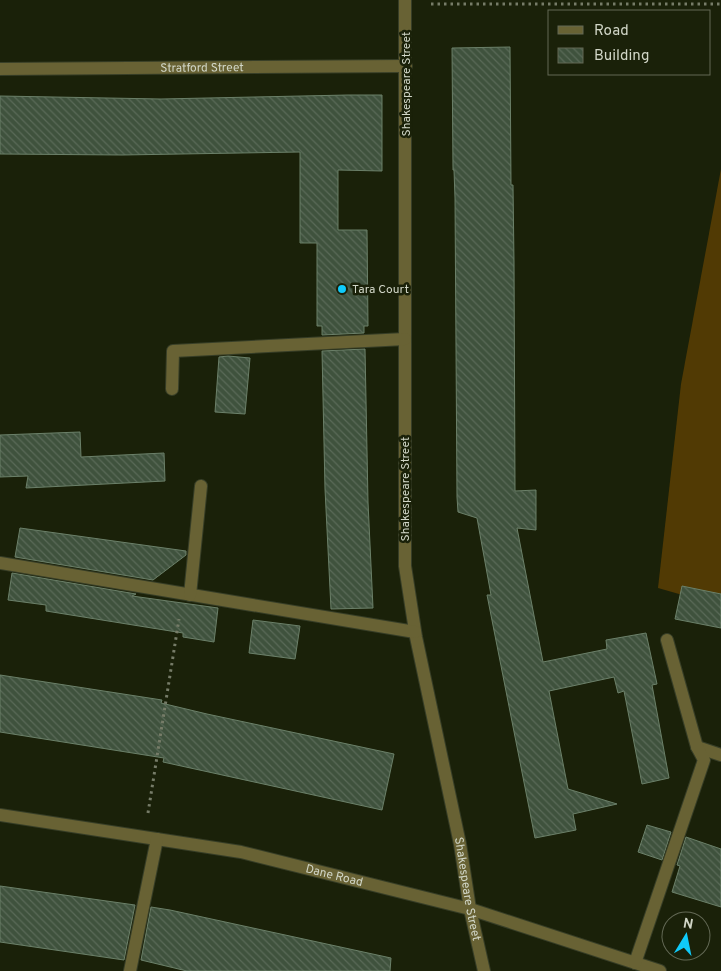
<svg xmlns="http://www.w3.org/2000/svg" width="721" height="971" font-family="Overpass,sans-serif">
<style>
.garden{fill:#513a04}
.building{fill:url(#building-back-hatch);stroke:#6b8069}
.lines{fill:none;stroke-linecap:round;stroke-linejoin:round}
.minor-casing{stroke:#373e27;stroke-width:14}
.path{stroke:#767c68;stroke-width:3;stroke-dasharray:2.5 4;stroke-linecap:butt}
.minor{stroke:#686234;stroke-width:12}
.poi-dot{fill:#0fcafa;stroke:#1a2109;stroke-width:2}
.labels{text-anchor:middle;stroke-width:5;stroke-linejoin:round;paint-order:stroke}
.street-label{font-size:12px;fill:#d1d6c7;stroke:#1a2109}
.poi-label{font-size:12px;fill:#d1d6c7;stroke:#1a2109;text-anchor:start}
</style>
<defs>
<pattern id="building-back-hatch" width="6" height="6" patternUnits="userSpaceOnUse" patternTransform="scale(1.25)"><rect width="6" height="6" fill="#3f523d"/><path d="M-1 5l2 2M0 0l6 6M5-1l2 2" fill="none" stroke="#5a6a58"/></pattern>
</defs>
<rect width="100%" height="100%" fill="#1a2109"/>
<!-- garden -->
<path class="garden" d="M721 169V606L658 588 681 384Z"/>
<!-- building -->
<path class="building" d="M510 47 511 185H513L514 262 515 491 536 490V530L517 528 543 662 607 649 606 640 646 633 657 684 652 685 669 778 642 784 624 691 618 693 614 677 549 691 568 789 617 804 573 814 576 830 535 838 487 595H491L477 518 458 512 457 497 455 198 454 170H453L452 48Z
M348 95H382V171L338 170V230H367L368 326H364V333L322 335V326H317V243H300V152L122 155 0 154V96L161 99Z
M365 349 368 502 373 608 331 609 325 489 322 351Z
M228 356 250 358 245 414 215 412 219 357Z
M80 432 81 457 164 453 165 481 26 488 28 476 0 477V435Z
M20 528 186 551V555L153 580 15 557Z
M12 573 136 594 132 596 218 608 214 642 183 637V633L46 611V605L8 600Z
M682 586 721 594V628L675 619Z
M253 620 300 626 295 659 249 653Z
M0 675 162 700 161 703 207 714 394 754 382 810 163 762 164 758 0 732Z
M647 825 671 832 662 860 638 852Z
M686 837 721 849V907L672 892 680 866 677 865Z
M0 886 135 905 124 960 0 942Z
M151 907 170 910 391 958 390 971H187L141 960Z"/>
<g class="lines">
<defs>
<g id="minor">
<path id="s1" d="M405 0V566L416 637 460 844 470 909 484 971"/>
<path id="s2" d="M0 69 406 66"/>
<path d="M172 389 173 351 405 339"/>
<path d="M0 563 415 632"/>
<path d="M190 595 201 486"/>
<path d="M697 747 721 755"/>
<path id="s3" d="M0 815 241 852 470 909 660 971"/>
<path d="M635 963 704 760 697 747 667 640"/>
<path d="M130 971 157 839"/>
</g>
</defs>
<!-- minor casing -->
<use href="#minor" class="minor-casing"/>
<!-- path -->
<path class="path" d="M431 4H721
M148 813 179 619"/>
<!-- minor -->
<use href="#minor" class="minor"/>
</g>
<!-- markers -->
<circle class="poi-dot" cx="342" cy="289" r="5"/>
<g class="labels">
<!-- street labels -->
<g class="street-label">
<text dy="4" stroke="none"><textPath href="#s2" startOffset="202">Stratford Street</textPath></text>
<text transform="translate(406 84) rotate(-90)" y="4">Shakespeare Street</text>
<text transform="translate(405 489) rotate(-90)" y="4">Shakespeare Street</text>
<text dy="4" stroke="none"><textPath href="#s3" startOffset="340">Dane Road</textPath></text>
<text dy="4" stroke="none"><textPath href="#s1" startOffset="895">Shakespeare Street</textPath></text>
</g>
<!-- poi labels -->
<g class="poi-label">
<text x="352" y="293">Tara Court</text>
</g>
</g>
<!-- legend -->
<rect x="548" y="10" width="162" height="65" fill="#1a2109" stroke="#636955"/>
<rect x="558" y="26" width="25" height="8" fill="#686234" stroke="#636955"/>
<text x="594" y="35" font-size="15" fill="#d1d6c7">Road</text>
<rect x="558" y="48" width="25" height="15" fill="url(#building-back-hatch)" stroke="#636955"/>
<text x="594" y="60" font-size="15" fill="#d1d6c7">Building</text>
<!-- north arrow -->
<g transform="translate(686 936) rotate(10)"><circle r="24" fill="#1a2109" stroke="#636955"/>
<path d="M0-4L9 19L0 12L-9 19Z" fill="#0fcafa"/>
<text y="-8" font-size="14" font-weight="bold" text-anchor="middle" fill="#d1d6c7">N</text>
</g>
</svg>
